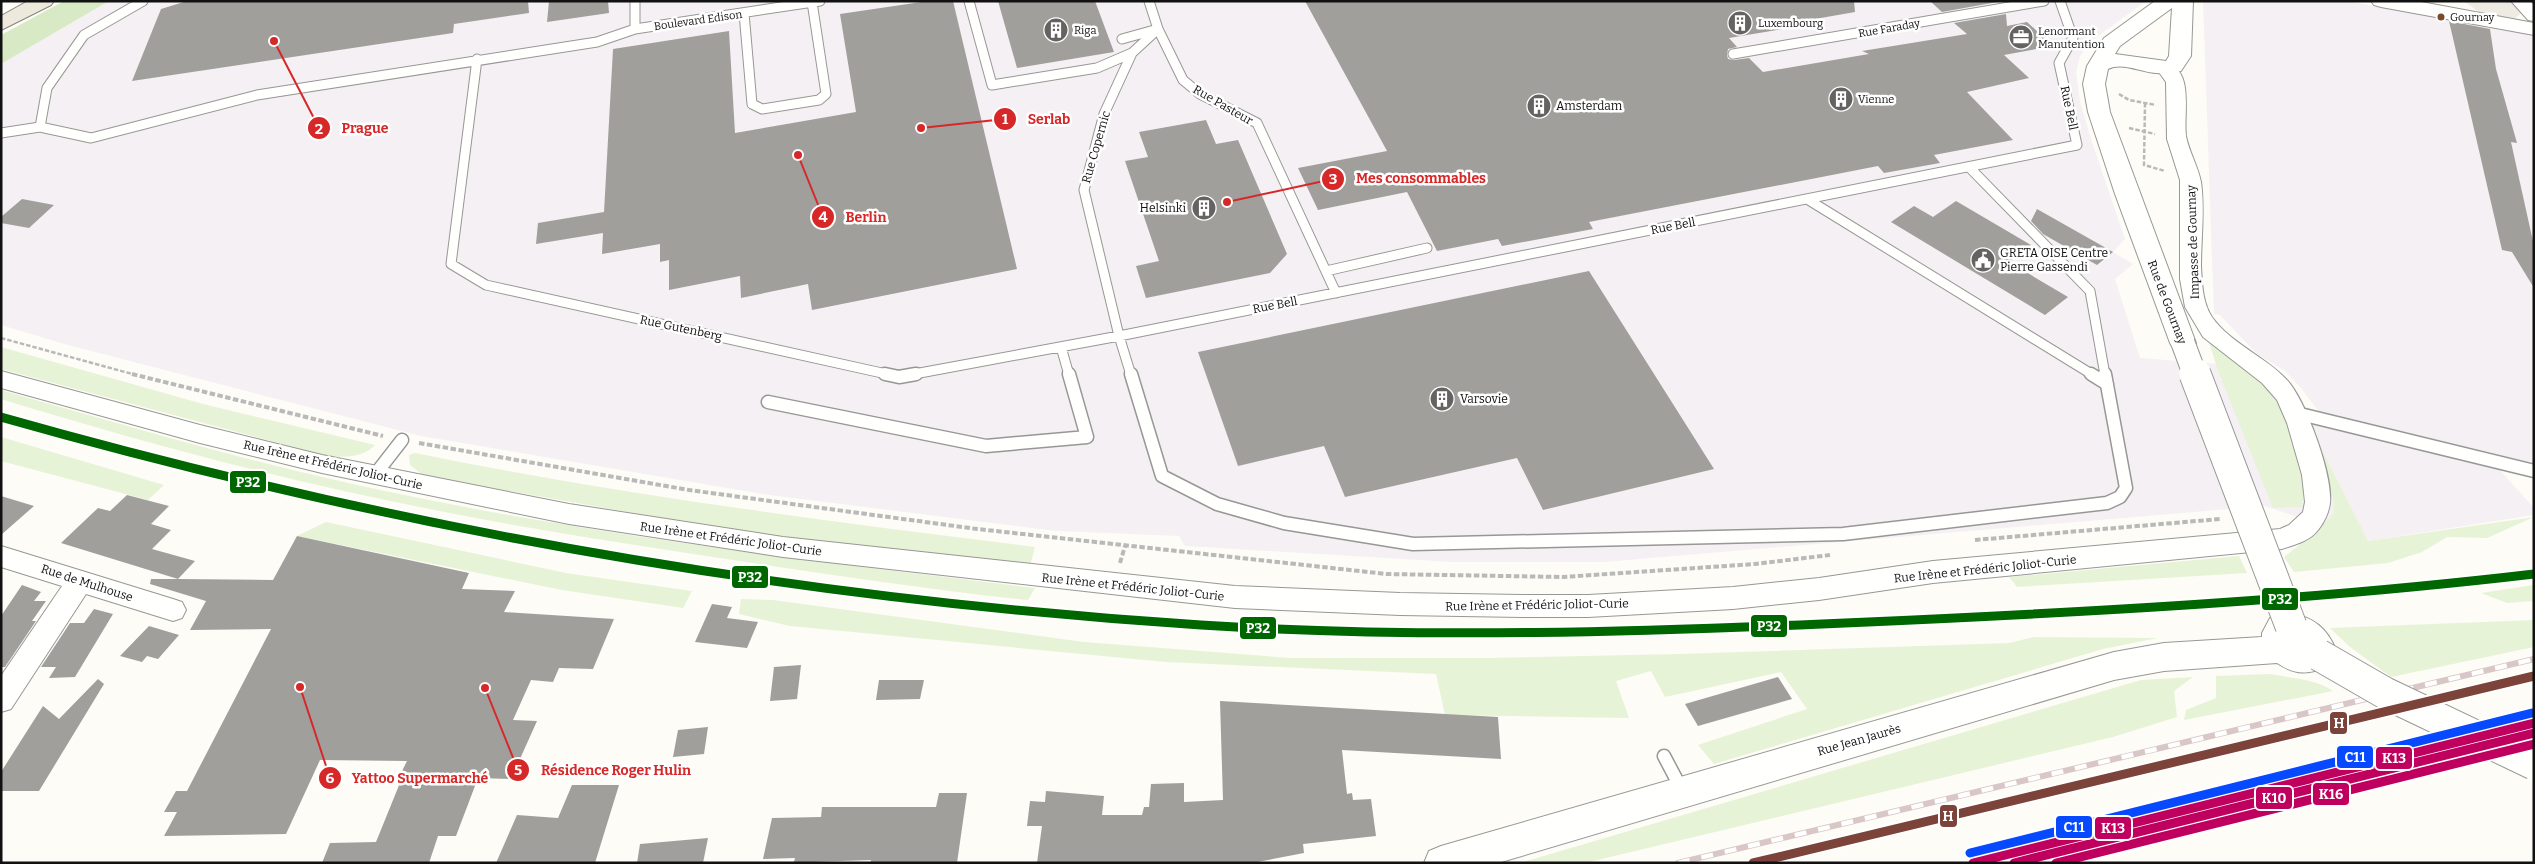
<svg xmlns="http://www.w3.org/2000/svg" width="2535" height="864" font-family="Bitter,serif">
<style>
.industrial{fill:#f5f0f3}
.green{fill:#e7f3d7}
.forest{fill:#d8eac5}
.plaza{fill:#edebe2}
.building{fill:#a19f9c}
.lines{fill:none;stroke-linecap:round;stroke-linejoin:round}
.service-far1-casing{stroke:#979795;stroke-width:11}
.service-casing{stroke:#979795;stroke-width:15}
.minor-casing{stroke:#979795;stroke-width:2}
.tertiary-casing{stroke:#979795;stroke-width:2}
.primary-casing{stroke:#858482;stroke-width:2}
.path-far1{stroke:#b9b9b8;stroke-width:2.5;stroke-dasharray:4.5 2;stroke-linecap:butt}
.path{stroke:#b9b9b8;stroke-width:4;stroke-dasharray:5.5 2.5;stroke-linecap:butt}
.service-far1{stroke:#fffffe;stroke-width:9}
.service{stroke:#fffffe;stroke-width:12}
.minor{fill:#fffffe;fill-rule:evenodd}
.tertiary{fill:#fffffe;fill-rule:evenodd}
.primary{fill:#ede9dc;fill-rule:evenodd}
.rail-casing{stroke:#d9c6c7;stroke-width:6}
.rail{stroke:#fff;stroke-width:4.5;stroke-dasharray:12;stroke-linecap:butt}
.tertiary-bridge-far1-casing{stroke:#979795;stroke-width:25;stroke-linecap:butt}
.tertiary-bridge-casing{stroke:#979795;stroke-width:33;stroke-linecap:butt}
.tertiary-bridge-far1{stroke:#fffffe;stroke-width:23}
.tertiary-bridge{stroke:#fffffe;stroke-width:31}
.rail-1-casing{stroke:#fff;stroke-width:13}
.rail-2-casing{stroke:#fff;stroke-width:13}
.rail-3-casing{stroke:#fff;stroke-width:13}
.rail-4-casing{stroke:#fff;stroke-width:13}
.rail-5-casing{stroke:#fff;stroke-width:13}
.rail-6-casing{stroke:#fff;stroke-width:13}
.rail-1{stroke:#060;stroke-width:9}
.rail-2{stroke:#bf005f;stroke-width:9}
.rail-3{stroke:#7b4339;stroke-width:9}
.rail-4{stroke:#bf005f;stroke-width:9}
.rail-5{stroke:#0749ff;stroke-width:9}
.rail-6{stroke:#bf005f;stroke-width:9}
.bus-dot{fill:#7a4b2a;stroke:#fff;stroke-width:2}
.labels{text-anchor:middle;stroke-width:5;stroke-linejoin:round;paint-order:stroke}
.bus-label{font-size:11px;fill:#111;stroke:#fff;text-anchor:start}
.far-street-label{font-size:11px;fill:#111;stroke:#fff}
.far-poi-label{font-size:11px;fill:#111;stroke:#fff;text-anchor:start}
.street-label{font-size:12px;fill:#111;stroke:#fff}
.poi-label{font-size:12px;fill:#111;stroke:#fff;text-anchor:start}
.leader{fill:none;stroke:#d62828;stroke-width:2}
.callout-dot{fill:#d62828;stroke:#fff;stroke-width:2}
.mark-label{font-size:15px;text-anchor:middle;font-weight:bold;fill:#fff}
.callout-label{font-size:14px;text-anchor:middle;font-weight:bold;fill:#d62828;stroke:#fff;stroke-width:5;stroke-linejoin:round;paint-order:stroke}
.line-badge{stroke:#fff;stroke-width:2}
.badge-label{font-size:14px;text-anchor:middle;font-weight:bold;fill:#fff}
</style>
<rect width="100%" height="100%" fill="#fdfcf7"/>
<!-- industrial -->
<path class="industrial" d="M109 1H2146L2089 43 2080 56 2076 72 2080 102 2092 142 2125 239 2113 252 2133 264 2115 279 2140 358 2257 367 2296 413 2319 412 2301 388 2285 371 2256 353 2220 315 2214 314 2203 1H2346L2534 35V464L2498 468 2534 508V515L2368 541 2265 506 1604 562H1453L1185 546 1179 536 1057 531 769 495 421 436 68 345 1 325V64Z"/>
<!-- green -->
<path class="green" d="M2209 342C2239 364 2270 383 2285 417 2290 428 2293 442 2296 454 2301 471 2305 489 2302 507L2273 508 2218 371Z
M1 347 203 404 375 445C365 457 343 458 327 456L1 369Z
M1 390C127 426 252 463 380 490 596 536 816 561 1035 588L1028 600C933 590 840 576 746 562 649 547 552 533 455 514 302 485 150 445 1 399Z
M1 437 164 485 148 500 1 461Z
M2323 452 2368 541 2534 517 2487 538 2447 537 2422 552 2388 563 2294 572 2284 557 2318 530 2334 513 2333 498Z
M415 453C620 495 827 521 1035 547L1030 566 781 537 684 522 424 476 410 465 409 455Z
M326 522 566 573 692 591 683 608 562 590 297 536Z
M2239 556 2247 573 2017 587 2009 577Z
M2534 585V601L2507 603 2481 593Z
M741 599 773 600 1084 642 1291 658H1486L1679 654 2009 643 2034 637 2158 638 2103 649 1714 764 1698 745 1807 709 1781 672 1665 697 1651 671 1616 681 1629 718 1445 715 1436 674 1166 662 790 626 739 614Z
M2534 620V647L2391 677 2350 647 2330 628Z
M2270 674C2290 678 2317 679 2333 691L2184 720 2186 710 2216 698V676Z
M2193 677 2174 691 2177 717 2113 737 1585 863H1520L2141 680Z"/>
<!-- forest -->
<path class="forest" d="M64 1H109L1 64V35Z"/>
<!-- plaza -->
<path class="plaza" d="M2464 1H2514L2521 9V13L2514 19H2508L2483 15Z"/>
<!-- building -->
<path class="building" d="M187 1H528L529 13 454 24 453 33 132 81 161 9Z
M549 1H608L609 13 547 22Z
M928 1H953L1017 269 812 310 808 284 741 298 740 276 669 290V260L660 262V244L602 254 603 233 536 244 538 223 604 212 613 49 729 31 735 133 856 112 840 14Z
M998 1H1095L1114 52 1017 68Z
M1305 1H1854L1855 12 1798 22 1806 25 1729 38 1737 47 1728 49 1727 55 1728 59 1734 60 1749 58 1763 72 1869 54 1862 51 1967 34 1954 23 2006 14 2007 26 2027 22 2053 46 2004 55 2029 78 1967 92 2013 140 1934 155 1940 163 1884 173 1878 166 1589 222 1593 229 1502 246 1498 239 1437 251 1407 192 1318 210 1298 168 1387 151Z
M1930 1H2003L1942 12Z
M2449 21 2490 29 2496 69 2517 143 2511 142 2534 246V288L2512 252 2502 250Z
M1206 120 1216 144 1238 140 1287 254 1270 273 1146 298 1136 266 1159 261 1125 161 1148 157 1139 132Z
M22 199 54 205 29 228 1 223V217Z
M1956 201 2031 245 2009 262 2068 297 2045 315 1891 222 1914 206 1933 217Z
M2037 209 2113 252 2097 265 2043 234 2031 221Z
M1589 271 1714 469 1543 510 1517 458 1345 497 1324 446 1238 466 1198 352Z
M127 495 169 506 151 524 171 530 152 549 195 561 178 579 273 580 297 536 469 573 462 589 515 591 504 612 614 619 593 669 559 668 553 682 531 680 513 720 537 721 511 779 478 778 456 836H438L429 863H322L330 843 376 842 404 773H401L407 761 320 760 286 834 164 836 177 812H164L176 791H187L271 629 190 630 206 601 150 584 151 579H178L61 543 98 508 110 511Z
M1 496 34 506 1 535Z
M22 585 41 592 34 601H46L32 621H36L5 667H1V616Z
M712 604 732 607 727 618 758 622 747 648 695 642Z
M94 609 113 614 75 677 49 678 56 667H41L70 623H84Z
M149 626 179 635 158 659 147 656 142 662 120 656Z
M801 665 797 699 770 701 774 667Z
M1778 677 1792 699 1698 726 1685 704Z
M98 679 104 684 39 791H1V772L43 706 59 719Z
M879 680H924L920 699 876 700Z
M1220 701 1498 717 1501 759 1342 750 1347 794 1352 793 1353 800 1371 799 1376 836 1303 844 1304 853 1252 863H1037L1042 826H1027L1030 801 1045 802 1046 791 1104 796 1102 815H1142L1144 807H1149L1151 784 1184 783V802L1223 800Z
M708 727 704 754 673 757 678 730Z
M572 785H619L595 863H496L517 815 558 818Z
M939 793H967L957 863H870L871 860 812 862H794L795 858 763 859 772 818 821 817 822 807H936Z
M708 838 703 863H637L640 844Z"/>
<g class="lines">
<defs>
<path id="service-far1" d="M635 1V29
M969 1 992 85 1097 68 1132 53
M744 13 752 104 762 109 819 100 826 94 812 2
M1122 39 1158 29 1183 80 1200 94 1257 123 1336 293
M1733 54 2044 1
M477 59 451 264 486 285 891 375
M40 127 47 88 84 35 143 1
M1 133 40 127 91 138 257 95 597 42 635 29 820 1
M1969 167 2090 291 2105 375
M1807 199 2093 375
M1326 271 1427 248
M1061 347 1069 375
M909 375 1119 336 2077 145 2059 63 2073 38 2060 1
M1131 375 1119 336 1084 190 1104 114 1132 53 1158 29 1149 1"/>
<path id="service" d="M885 374 899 377 916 374
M1131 374 1162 476 1217 504 1284 523 1413 544 1843 534 2107 503 2120 497 2126 488 2105 374
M2091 374 2107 384
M768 402 986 446 1087 437 1069 374
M2296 413 2534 471
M374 476 402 440
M1664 756 1682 790"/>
<path id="minor" d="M2511 1H2530L2534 5V21L2528 20Z
M2165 62C2195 70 2183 113 2186 136 2189 152 2198 166 2201 182 2205 210 2201 238 2201 266 2202 282 2202 302 2212 317 2231 344 2265 356 2287 380 2306 401 2333 475 2330 503 2329 512 2324 523 2318 530 2310 541 2294 545 2282 549L1933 583 1819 600 1733 609 1588 617H1522L1400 615 1235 608 783 557 569 524 322 473 200 443 1 388V371L200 425 322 455 569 504 783 537 1235 586 1400 593 1522 595H1588L1733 587 1819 578 1933 561 2280 529 2289 525 2303 512 2305 502 2302 475 2287 423 2277 400 2262 383 2203 337 2185 307 2180 279V180L2167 139 2166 82 2156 68 2158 64Z
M1 546 173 599 182 602 186 610 182 618 173 621 86 594 11 709 1 712V676L62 586 1 567Z"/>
<path id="tertiary" d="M2155 1H2193L2191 56 2181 71C2172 73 2165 74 2156 73 2140 72 2123 62 2108 69L2105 84 2110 112 2196 343 2192 350 2183 352 2174 350 2170 343 2115 194 2088 112 2083 84 2087 66 2104 38ZM2172 8 2169 56 2166 61 2115 54 2120 46Z
M2371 1H2416L2534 23V35L2381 7 2374 5Z
M2291 613C2314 618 2327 628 2336 650L2328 667C2307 674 2297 676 2277 663L2164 671 2114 680 1498 863H1424L1429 851 1441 846 2114 652 2164 643 2262 637V633L2270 618Z"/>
<path id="primary" d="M28 1H54L51 5 1 30V16Z"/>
</defs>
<!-- service-far1 casing -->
<use href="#service-far1" class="service-far1-casing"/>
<!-- service casing -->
<use href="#service" class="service-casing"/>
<!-- minor casing -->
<use href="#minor" class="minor-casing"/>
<!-- tertiary casing -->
<use href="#tertiary" class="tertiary-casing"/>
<!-- primary casing -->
<use href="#primary" class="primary-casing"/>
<!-- path-far1 -->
<path class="path-far1" d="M2119 94 2129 100 2156 105
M2145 103 2144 165 2165 171
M2129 128 2155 134
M1 338 136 375"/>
<!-- path -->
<path class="path" d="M132 374 383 436
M419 443 689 490 977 529 1386 574 1563 577 1755 564 1830 555
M1975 540 2220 519
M1120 563 1125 546"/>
<!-- service-far1 -->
<use href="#service-far1" class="service-far1"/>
<!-- service -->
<use href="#service" class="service"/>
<!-- minor -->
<use href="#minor" class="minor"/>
<!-- tertiary -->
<use href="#tertiary" class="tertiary"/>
<!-- primary -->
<use href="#primary" class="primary"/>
<defs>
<path id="rail" d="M1678 863 2534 659"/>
</defs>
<!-- rail casing -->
<use href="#rail" class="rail-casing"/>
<!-- rail -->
<use href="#rail" class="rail"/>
<defs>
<path id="tertiary-bridge-far1" d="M2183 343 2195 375"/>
<path id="tertiary-bridge" d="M2195 374 2291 626
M2319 655 2385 693 2534 764"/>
</defs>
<!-- tertiary-bridge-far1 casing -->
<use href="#tertiary-bridge-far1" class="tertiary-bridge-far1-casing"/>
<!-- tertiary-bridge casing -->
<use href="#tertiary-bridge" class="tertiary-bridge-casing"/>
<!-- tertiary-bridge-far1 -->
<use href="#tertiary-bridge-far1" class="tertiary-bridge-far1"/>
<!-- tertiary-bridge -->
<use href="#tertiary-bridge" class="tertiary-bridge"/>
<defs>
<path id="rail-1" d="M1 417C392 528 795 599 1201 625 1423 639 1646 632 1868 622 2091 612 2313 600 2534 574"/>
<path id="rail-2" d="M1973 863 2534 723"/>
<path id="rail-3" d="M1753 863 2534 676"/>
<path id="rail-4" d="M2014 863 2534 733"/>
<path id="rail-5" d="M1970 853 2532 713"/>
<path id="rail-6" d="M2056 863 2534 744"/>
</defs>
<!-- rail-1 casing -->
<use href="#rail-1" class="rail-1-casing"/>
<!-- rail-2 casing -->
<use href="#rail-2" class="rail-2-casing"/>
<!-- rail-3 casing -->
<use href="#rail-3" class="rail-3-casing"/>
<!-- rail-4 casing -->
<use href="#rail-4" class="rail-4-casing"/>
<!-- rail-5 casing -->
<use href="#rail-5" class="rail-5-casing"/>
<!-- rail-6 casing -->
<use href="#rail-6" class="rail-6-casing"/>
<!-- rail-1 -->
<use href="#rail-1" class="rail-1"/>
<!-- rail-2 -->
<use href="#rail-2" class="rail-2"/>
<!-- rail-3 -->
<use href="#rail-3" class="rail-3"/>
<!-- rail-4 -->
<use href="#rail-4" class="rail-4"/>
<!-- rail-5 -->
<use href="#rail-5" class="rail-5"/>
<!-- rail-6 -->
<use href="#rail-6" class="rail-6"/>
</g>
<!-- icons -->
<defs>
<symbol id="building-disc" viewBox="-11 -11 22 22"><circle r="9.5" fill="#646362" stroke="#fff"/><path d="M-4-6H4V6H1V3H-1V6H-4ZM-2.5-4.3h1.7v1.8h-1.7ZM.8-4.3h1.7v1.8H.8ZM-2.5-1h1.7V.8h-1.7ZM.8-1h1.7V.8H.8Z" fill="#fff"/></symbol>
<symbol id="office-disc" viewBox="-11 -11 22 22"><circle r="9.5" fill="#646362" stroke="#fff"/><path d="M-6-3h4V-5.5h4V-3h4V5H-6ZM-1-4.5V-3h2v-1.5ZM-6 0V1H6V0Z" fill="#fff"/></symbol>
<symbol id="civic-disc" viewBox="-11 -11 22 22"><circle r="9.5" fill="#646362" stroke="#fff"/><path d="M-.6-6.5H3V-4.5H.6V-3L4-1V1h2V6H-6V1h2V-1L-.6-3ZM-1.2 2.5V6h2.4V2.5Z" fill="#fff"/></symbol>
</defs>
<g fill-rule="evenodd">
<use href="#building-disc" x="1726" y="9" width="28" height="28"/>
<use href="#building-disc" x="1042" y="16" width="28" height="28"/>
<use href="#office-disc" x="2007" y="23" width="28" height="28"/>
<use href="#building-disc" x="1827" y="85" width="28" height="28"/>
<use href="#building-disc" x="1525" y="92" width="28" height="28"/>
<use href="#building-disc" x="1190" y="194" width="28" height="28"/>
<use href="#civic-disc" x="1969" y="246" width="28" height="28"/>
<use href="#building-disc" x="1428" y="385" width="28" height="28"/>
</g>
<!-- markers -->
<circle class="bus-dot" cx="2441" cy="17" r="4.5"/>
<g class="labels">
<!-- bus labels -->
<g class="bus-label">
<text x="2450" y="21">Gournay</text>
</g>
<!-- far-street labels -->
<g class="far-street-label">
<text transform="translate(698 20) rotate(-8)" y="4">Boulevard Edison</text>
<text transform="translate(1889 28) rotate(-10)" y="4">Rue Faraday</text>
</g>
<!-- far-poi labels -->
<g class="far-poi-label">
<text x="1758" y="27">Luxembourg</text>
<text x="1074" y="34">Riga</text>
<text x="2038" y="35">Lenormant<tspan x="2038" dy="13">Manutention</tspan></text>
<text x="1858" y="103">Vienne</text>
</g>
<!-- street labels -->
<g class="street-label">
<text transform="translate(1223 105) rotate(30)" y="4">Rue Pasteur</text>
<text transform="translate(2069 108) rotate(78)" y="4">Rue Bell</text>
<text transform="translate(1096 147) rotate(-74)" y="4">Rue Copernic</text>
<text transform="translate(1673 226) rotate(-11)" y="4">Rue Bell</text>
<text transform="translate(2193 242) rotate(-92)" y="4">Impasse de Gournay</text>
<text transform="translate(2167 302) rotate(69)" y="4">Rue de Gournay</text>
<text transform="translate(1275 305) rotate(-11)" y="4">Rue Bell</text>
<text transform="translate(681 328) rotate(12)" y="4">Rue Gutenberg</text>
<text transform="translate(333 465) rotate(13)" y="4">Rue Irène et Frédéric Joliot-Curie</text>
<text transform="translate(731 539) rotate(8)" y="4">Rue Irène et Frédéric Joliot-Curie</text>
<text transform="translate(1985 569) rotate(-6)" y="4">Rue Irène et Frédéric Joliot-Curie</text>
<text transform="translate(87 583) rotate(18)" y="4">Rue de Mulhouse</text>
<text transform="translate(1133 587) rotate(6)" y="4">Rue Irène et Frédéric Joliot-Curie</text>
<text transform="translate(1537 605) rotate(-1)" y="4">Rue Irène et Frédéric Joliot-Curie</text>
<text transform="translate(1859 740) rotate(-16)" y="4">Rue Jean Jaurès</text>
</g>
<!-- poi labels -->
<g class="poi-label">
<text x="1556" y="110">Amsterdam</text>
<text x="1186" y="212" text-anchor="end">Helsinki</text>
<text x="2000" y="257">GRETA OISE Centre<tspan x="2000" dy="14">Pierre Gassendi</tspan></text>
<text x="1460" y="403">Varsovie</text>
</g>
</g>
<!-- callouts -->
<path class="leader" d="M921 128L1005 119M274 41L319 128M1227 202L1333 179M798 155L823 217M485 688L518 770M300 687L330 778"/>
<g class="callout-dot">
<circle cx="921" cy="128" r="5"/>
<circle cx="274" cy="41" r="5"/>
<circle cx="1227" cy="202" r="5"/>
<circle cx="798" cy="155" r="5"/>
<circle cx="485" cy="688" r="5"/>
<circle cx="300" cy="687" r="5"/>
<circle cx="1005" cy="119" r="12"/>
<circle cx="319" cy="128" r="12"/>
<circle cx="1333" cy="179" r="12"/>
<circle cx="823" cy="217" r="12"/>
<circle cx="518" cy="770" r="12"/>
<circle cx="330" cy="778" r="12"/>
</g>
<g class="mark-label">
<text x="1005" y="124">1</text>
<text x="319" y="134">2</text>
<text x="1333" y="184">3</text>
<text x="823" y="222">4</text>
<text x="518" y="775">5</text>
<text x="330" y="783">6</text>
</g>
<g class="callout-label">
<text x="1049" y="124">Serlab</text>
<text x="365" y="133">Prague</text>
<text x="1421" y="183">Mes consommables</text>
<text x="866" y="222">Berlin</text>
<text x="616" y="775">Résidence Roger Hulin</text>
<text x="420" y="783">Yattoo Supermarché</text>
</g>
<g class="line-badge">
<rect x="229" y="470" width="38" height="24" rx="5" fill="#060"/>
<rect x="731" y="565" width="38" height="24" rx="5" fill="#060"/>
<rect x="2261" y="587" width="38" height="24" rx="5" fill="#060"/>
<rect x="1750" y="614" width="38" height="24" rx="5" fill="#060"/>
<rect x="1239" y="616" width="38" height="24" rx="5" fill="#060"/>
<rect x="2329" y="711" width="19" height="24" rx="5" fill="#7b4339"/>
<rect x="2336" y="745" width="38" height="24" rx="5" fill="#0749ff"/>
<rect x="2375" y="746" width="38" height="24" rx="5" fill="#bf005f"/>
<rect x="2312" y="782" width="38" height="24" rx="5" fill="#bf005f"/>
<rect x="2255" y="786" width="38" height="24" rx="5" fill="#bf005f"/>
<rect x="1939" y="804" width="19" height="24" rx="5" fill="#7b4339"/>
<rect x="2055" y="815" width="38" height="24" rx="5" fill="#0749ff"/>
<rect x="2094" y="816" width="38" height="24" rx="5" fill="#bf005f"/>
</g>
<g class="badge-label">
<text x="248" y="487">P32</text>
<text x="750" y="582">P32</text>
<text x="2280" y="604">P32</text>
<text x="1769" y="631">P32</text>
<text x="1258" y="633">P32</text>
<text x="2339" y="728">H</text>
<text x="2355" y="762">C11</text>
<text x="2394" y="763">K13</text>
<text x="2331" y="799">K16</text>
<text x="2274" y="803">K10</text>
<text x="1948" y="821">H</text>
<text x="2074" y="832">C11</text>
<text x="2113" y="833">K13</text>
</g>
<!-- border -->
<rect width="2535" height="864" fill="none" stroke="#111111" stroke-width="5"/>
</svg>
